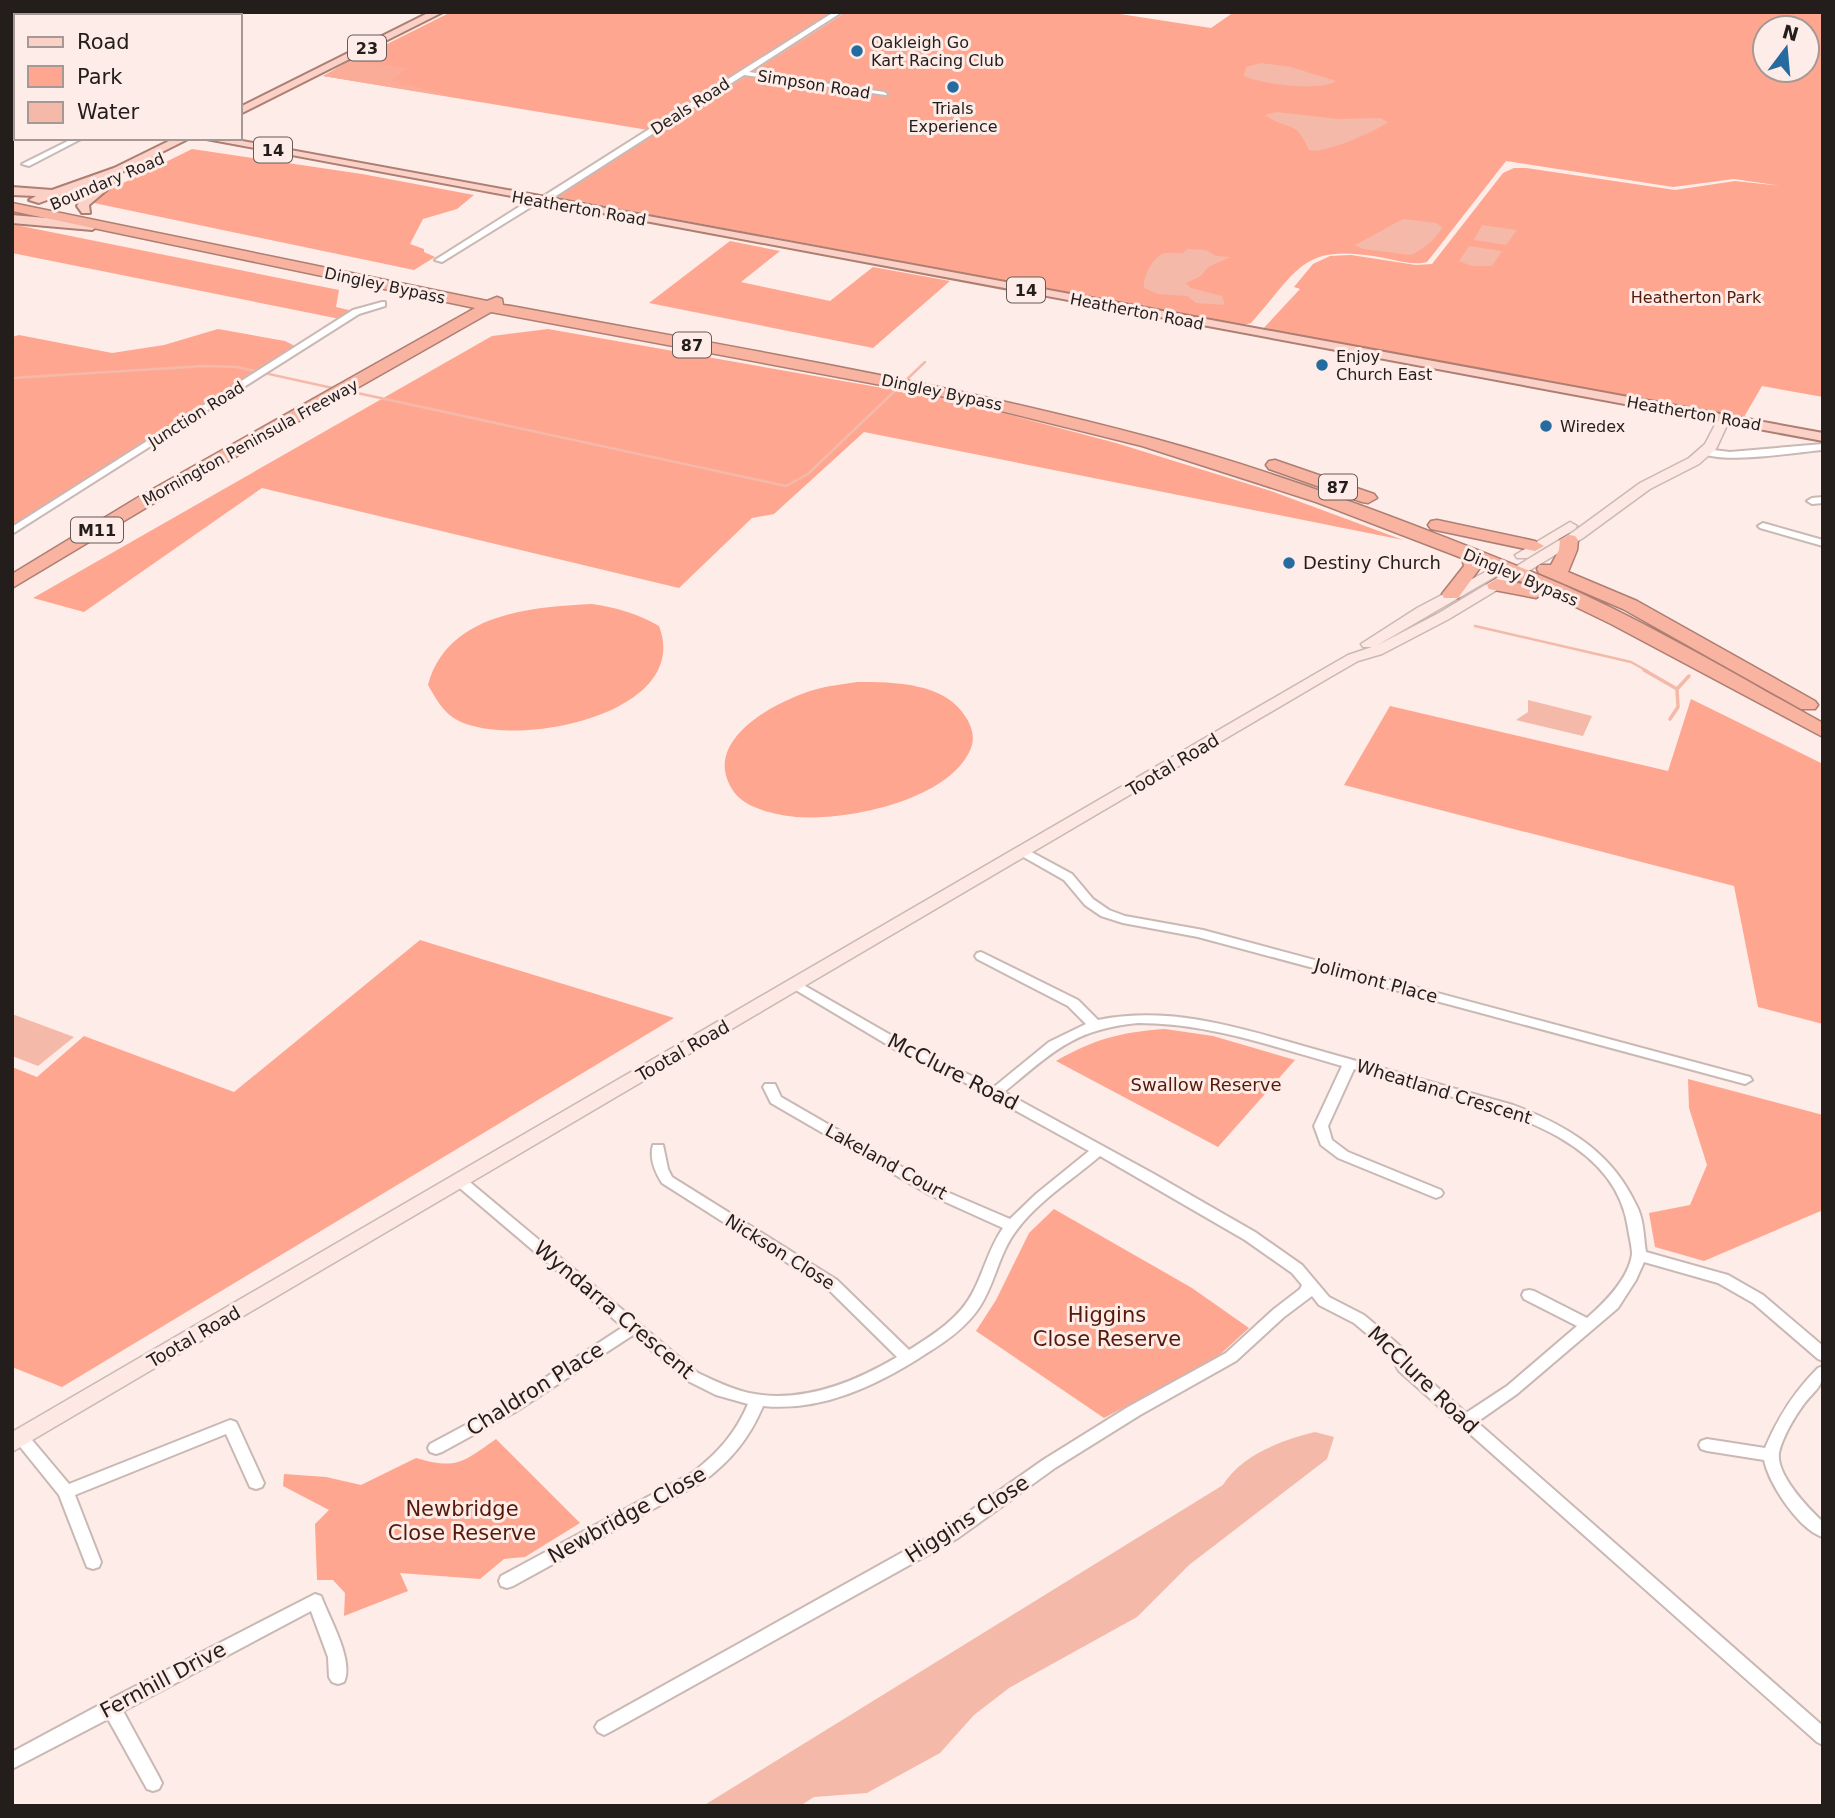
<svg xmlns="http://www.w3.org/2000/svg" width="1835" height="1818" font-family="'DejaVu Sans',sans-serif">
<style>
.green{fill:#ffa690;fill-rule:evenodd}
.forest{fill:#fbac98}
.water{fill:#f4b9a9}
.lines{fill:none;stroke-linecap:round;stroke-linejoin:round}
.stream-far1{stroke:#f4b9a9;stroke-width:2.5}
.stream{stroke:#f4b9a9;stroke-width:3.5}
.street-casing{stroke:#c9b8b4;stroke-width:4}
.secondary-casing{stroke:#c9b8b4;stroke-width:3}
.primary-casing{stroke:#ad7e72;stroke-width:4}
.highway-casing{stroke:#ad7e72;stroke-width:3}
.street{fill:#fff;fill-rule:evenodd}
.secondary{fill:#fde8e3;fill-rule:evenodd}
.primary{fill:#fbd1c7;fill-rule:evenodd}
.highway{fill:#f8b3a1;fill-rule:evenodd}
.poi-dot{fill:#256b9f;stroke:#fdece7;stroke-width:2.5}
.labels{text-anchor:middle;stroke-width:6;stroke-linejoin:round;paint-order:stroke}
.far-poi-label{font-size:16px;fill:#231d1b;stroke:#fdece7;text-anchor:start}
.shield{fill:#fdece7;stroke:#645b58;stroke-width:2}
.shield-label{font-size:16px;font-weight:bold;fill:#231d1b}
.far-street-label{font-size:16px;fill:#231d1b;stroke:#fdece7}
.far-park-label{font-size:16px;fill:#541909;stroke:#fdece7}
.poi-label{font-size:18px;fill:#231d1b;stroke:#fdece7;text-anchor:start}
.street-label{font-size:18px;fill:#231d1b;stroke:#fdece7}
.park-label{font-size:18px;fill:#541909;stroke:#fdece7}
.near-street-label{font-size:21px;fill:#231d1b;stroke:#fdece7}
.near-park-label{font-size:21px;fill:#541909;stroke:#fdece7}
</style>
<rect width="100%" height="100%" fill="#fdece7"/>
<!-- green -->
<path class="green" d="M451 12H832L648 130 323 76Z
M846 12H1107L1211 28 1234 12H1823V397L1762 386 1744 417 1262 330 1300 289 1294 287 1313 264 1330 256 1351 255 1416 265 1432 264 1503 173 1514 168H1526L1675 190 1735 181 1782 186 1734 179 1673 187 1506 161 1427 262C1412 266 1393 259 1379 257 1301 243 1298 271 1251 323L1244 325 557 197ZM1765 28H1807V70H1765Z
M192 149 362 174 474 195 457 209 423 219 410 244 424 249V252L435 257 414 270 94 203 95 197Z
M16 225 339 290 336 307 353 311 340 319 12 253V226Z
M730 241 780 251 741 282 830 301 873 267 950 281 873 348 649 303Z
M218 329 285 341 297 347 12 528V337L19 335 112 353 164 345Z
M548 329 957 401 1116 443 1271 491 1403 540 864 432 774 514 752 518 679 588 262 488 84 612 33 598 492 336Z
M592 604C617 608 637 613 659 626 693 714 517 749 459 721 444 714 436 699 428 685 447 614 530 607 592 604Z
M857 682C894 682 946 682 967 719 972 728 975 737 971 748 950 801 845 821 796 817 777 815 746 809 734 792 696 739 784 696 825 687 835 685 846 684 857 682Z
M1691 699 1823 764V1024L1758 1007 1734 886 1344 785 1390 706 1668 771Z
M420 940 674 1018 62 1387 12 1367V1067L37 1077 84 1036 234 1092Z
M1165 1029 1213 1036 1295 1060 1218 1147 1056 1061C1094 1039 1121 1032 1165 1029Z
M1688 1079 1823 1115V1210L1704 1261 1655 1247 1649 1213 1690 1205 1707 1165 1689 1108Z
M1054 1209 1192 1288 1249 1328 1214 1360 1104 1418 976 1331 996 1300 1029 1233Z
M496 1439 580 1523 525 1557 504 1559 480 1579 400 1573 408 1591 344 1616 345 1593 333 1580H317L315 1524 329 1510 283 1486 284 1474 326 1477 361 1485 416 1458C457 1470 463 1462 496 1439Z"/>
<!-- forest -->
<path class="forest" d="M349 61 408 68 392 80 452 97 323 76Z"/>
<!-- water -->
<path class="water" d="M1261 63 1291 67 1336 81C1319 92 1262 84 1244 76L1246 67Z
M1277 112 1338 119 1380 118 1388 122C1377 131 1322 155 1309 150 1296 119 1288 131 1265 115Z
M1403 219 1436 223 1442 227C1439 237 1421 251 1411 255L1363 249 1355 245Z
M1482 225 1517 230 1506 245 1474 240Z
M1469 246 1502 251 1492 266H1472L1459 261Z
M1187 249 1206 250 1216 256 1231 257 1208 267 1201 276 1186 283 1191 288 1222 296 1225 305 1196 303 1187 296 1158 294 1144 288C1142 278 1154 254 1166 253 1171 252 1178 254 1183 253Z
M1528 700 1592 716 1583 736 1516 720 1528 712Z
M12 1014 74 1037 38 1066 12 1056Z
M1315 1432 1334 1437 1327 1459 1189 1565 1137 1617 1009 1688 974 1715 940 1753 867 1793 814 1797 800 1806H703L1223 1485C1241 1455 1282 1440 1315 1432Z"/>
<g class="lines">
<!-- stream-far1 -->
<path class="stream-far1" d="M12 378 204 366 237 367 337 389
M348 391 786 486 808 474 925 362
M1475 626 1631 662 1647 671"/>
<!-- stream -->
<path class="stream" d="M1644 670 1677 689 1689 676
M1670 719 1678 707 1677 689"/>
<defs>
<path id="street" d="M834 12H842L749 72 884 92 887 94 886 95 744 75 545 203 539 202 442 262 435 260 533 198 539 199Z
M74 138H83L29 166 22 164Z
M382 302H385V306L359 314 12 534V527L353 310Z
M1823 444V450C1796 452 1721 465 1700 452L1705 449 1730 452Z
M1823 497V503L1812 504 1807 501 1812 498Z
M1763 523 1823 540V546L1760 528 1758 526Z
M1024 848 1072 874 1093 899 1109 910 1125 916 1203 930 1750 1077 1752 1080 1745 1084 1198 937 1123 923 1101 916 1085 905 1064 880 1020 855 1018 852 1020 849Z
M981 952 1078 1000 1098 1020C1177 1004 1252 1032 1328 1053 1389 1070 1451 1088 1513 1105 1561 1123 1606 1148 1631 1195 1634 1201 1638 1207 1640 1214 1644 1226 1644 1240 1646 1252L1728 1275 1763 1295 1823 1346V1361L1818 1359 1753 1303 1718 1283 1644 1262 1636 1280 1618 1308 1517 1394 1477 1422 1823 1726V1745L1817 1742 1399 1371 1390 1355 1373 1339 1354 1323 1319 1305 1312 1296 1284 1317 1236 1361 1140 1415 1055 1468 958 1538 610 1732 604 1735 598 1732 595 1727 598 1722 946 1528 1043 1460 1128 1407 1226 1353 1274 1309 1300 1289 1302 1285 1292 1273 1245 1240 1100 1156C1072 1180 1038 1201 1016 1231 999 1253 995 1284 979 1308 966 1327 947 1341 927 1353 878 1385 822 1412 763 1406 749 1439 731 1460 704 1481L513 1586 507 1588 501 1586 499 1581 501 1576 692 1473C718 1453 735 1434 748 1404L716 1395 688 1381 633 1335 515 1412 442 1452 436 1454 430 1452 428 1448 430 1444 505 1404 623 1327 455 1184 453 1181 455 1178H465L698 1373C715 1381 731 1389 749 1393 801 1404 853 1383 897 1357L827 1288 662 1183C655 1172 649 1158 653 1145H663L668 1169 672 1177 837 1280 909 1350C933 1335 960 1318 973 1292 984 1271 989 1248 1003 1228L930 1195 771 1103 763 1087 765 1084H775L781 1097 940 1189 1010 1219 1036 1194 1089 1151 962 1081 898 1051 789 986 790 983H800L908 1045 994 1087 1049 1042 1086 1024 1068 1006 977 959 975 956 977 953ZM1138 1023C1209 1023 1275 1047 1342 1066L1314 1126 1321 1145 1338 1158 1436 1198 1441 1196 1443 1193 1441 1190 1348 1152 1332 1140 1328 1126 1354 1069C1385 1078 1416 1087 1446 1095 1516 1115 1616 1143 1628 1228 1629 1236 1632 1246 1632 1254 1629 1279 1604 1303 1587 1318L1534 1291 1529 1290 1524 1291 1522 1295 1524 1299 1577 1326 1507 1386 1466 1413 1410 1363 1401 1347 1383 1331 1364 1315 1329 1297 1302 1265 1255 1232 1154 1174 1004 1092C1052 1053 1073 1029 1138 1023Z
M1823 1366C1823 1389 1817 1387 1804 1404 1795 1416 1782 1438 1779 1453 1776 1475 1808 1508 1823 1522V1537C1799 1530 1769 1484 1764 1460L1707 1451 1701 1449 1699 1445 1701 1441 1707 1439 1765 1448C1778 1417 1794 1392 1818 1368Z
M230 1420 236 1422 238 1426 264 1483 262 1487 256 1489 250 1487 226 1434 75 1495 101 1562 99 1567 93 1569 87 1567 85 1562 59 1495 13 1438 15 1434 21 1432 27 1434 69 1484Z
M315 1594 321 1596 323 1601C331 1621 354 1662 344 1682L338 1684 332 1682 329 1677 328 1657 311 1611 123 1711 159 1777 162 1783 159 1789 153 1791 147 1789 108 1719 12 1769V1752L105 1702Z"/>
<path id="secondary" d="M1724 415 1730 419 1716 449 1699 464 1650 489 1583 538 1449 619 1382 654 1358 661 1332 676 12 1452V1432L1322 670 1348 655 1372 647H1363L1361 644 1417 608 1491 569H1501L1503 572 1376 646 1439 613 1573 532 1640 483 1689 458 1705 444 1718 419Z
M1570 522 1577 526 1575 529 1527 558H1517L1515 555Z"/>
<path id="primary" d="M430 12H443L240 114V107Z
M12 100 16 101V107L12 106Z
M175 138H190L122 172 39 203 29 200 36 196 12 195V187L52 190 114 168Z
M201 138H226L1823 433V441Z
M105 181 115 183 89 205 90 213H82L77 206 80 200Z
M12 215 92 222 98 226 92 230 12 223Z"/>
<path id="highway" d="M12 203 487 301 497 297 502 299 503 305 511 306C725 346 941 381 1152 438 1281 473 1409 522 1532 572 1633 613 1728 671 1823 723V737L1611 624 1545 592 1536 598 1489 589 1487 585 1496 579 1532 586 1482 565 1458 598H1444L1442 594 1464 566 1462 558 1316 502 1142 446 940 396 491 312 149 506 12 588V574L137 498 475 308 12 211Z
M1275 460 1374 494 1377 498 1368 503 1362 502 1269 469 1266 465 1269 461Z
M1437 520 1535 541 1544 546 1535 551 1431 529 1428 525 1431 521Z
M1569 535 1575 536 1578 540 1577 550 1568 572 1637 601 1815 701 1818 705 1815 709H1801L1623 609 1539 573 1537 569 1539 565H1551L1559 550 1560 540Z"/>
</defs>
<!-- street casing -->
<use href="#street" class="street-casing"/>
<!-- secondary casing -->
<use href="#secondary" class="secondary-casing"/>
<!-- primary casing -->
<use href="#primary" class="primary-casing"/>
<!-- highway casing -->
<use href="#highway" class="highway-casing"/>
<!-- street -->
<use href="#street" class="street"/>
<!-- secondary -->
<use href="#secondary" class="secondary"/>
<!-- primary -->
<use href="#primary" class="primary"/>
<!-- highway -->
<use href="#highway" class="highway"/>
</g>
<!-- markers -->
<g class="poi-dot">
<circle cx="857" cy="51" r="7"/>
<circle cx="953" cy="87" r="7"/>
<circle cx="1322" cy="365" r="7"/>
<circle cx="1546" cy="426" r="7"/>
<circle cx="1289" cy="563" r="7"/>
</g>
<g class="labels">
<!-- far-poi labels -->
<g class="far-poi-label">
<text x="871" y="48">Oakleigh Go<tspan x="871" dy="18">Kart Racing Club</tspan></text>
<text x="953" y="114" text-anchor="middle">Trials<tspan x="953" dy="18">Experience</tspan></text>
<text x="1336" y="362">Enjoy<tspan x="1336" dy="18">Church East</tspan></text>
<text x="1560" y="432">Wiredex</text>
</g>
<!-- shield labels -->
<g class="shield">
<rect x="348" y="35.5" width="38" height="25" rx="5"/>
<rect x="254" y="137.5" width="38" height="25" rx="5"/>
<rect x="1007" y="277.5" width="38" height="25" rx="5"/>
<rect x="673" y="332.5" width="38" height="25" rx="5"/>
<rect x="1319" y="474.5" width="38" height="25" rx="5"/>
<rect x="71" y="517.5" width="52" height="25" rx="5"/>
</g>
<g class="shield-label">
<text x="367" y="54">23</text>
<text x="273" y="156">14</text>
<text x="1026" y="296">14</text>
<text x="692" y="351">87</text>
<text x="1338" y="493">87</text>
<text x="97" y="536">M11</text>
</g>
<!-- far-street labels -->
<g class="far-street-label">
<text transform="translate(814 84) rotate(9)" y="6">Simpson Road</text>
<text transform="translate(690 106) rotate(-33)" y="6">Deals Road</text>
<text transform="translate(107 181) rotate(-23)" y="6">Boundary Road</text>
<text transform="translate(579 208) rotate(10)" y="6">Heatherton Road</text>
<text transform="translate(385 285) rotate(12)" y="6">Dingley Bypass</text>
<text transform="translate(1137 311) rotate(11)" y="6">Heatherton Road</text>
<text transform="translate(942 392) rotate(12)" y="6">Dingley Bypass</text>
<text transform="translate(1694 413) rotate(10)" y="6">Heatherton Road</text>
<text transform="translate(196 414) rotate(-32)" y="6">Junction Road</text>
<text transform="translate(250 442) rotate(-29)" y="6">Mornington Peninsula Freeway</text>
<text transform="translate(1521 577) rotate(23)" y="6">Dingley Bypass</text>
</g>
<!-- far-park labels -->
<g class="far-park-label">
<text x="1696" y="303">Heatherton Park</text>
</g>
<!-- poi labels -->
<g class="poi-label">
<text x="1303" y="569">Destiny Church</text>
</g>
<!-- street labels -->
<g class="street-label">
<text transform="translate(1173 765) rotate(-31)" y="6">Tootal Road</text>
<text transform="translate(1376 981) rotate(15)" y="6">Jolimont Place</text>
<text transform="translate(683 1051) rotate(-30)" y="6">Tootal Road</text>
<text transform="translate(1444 1092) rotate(17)" y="6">Wheatland Crescent</text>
<text transform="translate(886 1162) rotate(29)" y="6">Lakeland Court</text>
<text transform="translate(780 1252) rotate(32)" y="6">Nickson Close</text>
<text transform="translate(194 1337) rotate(-30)" y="6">Tootal Road</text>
</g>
<!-- park labels -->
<g class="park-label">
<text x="1206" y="1091">Swallow Reserve</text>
</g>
<!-- near-street labels -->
<g class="near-street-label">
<text transform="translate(953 1072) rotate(27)" y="7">McClure Road</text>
<text transform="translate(614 1310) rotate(40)" y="7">Wyndarra Crescent</text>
<text transform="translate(1423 1380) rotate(44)" y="7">McClure Road</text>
<text transform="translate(535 1389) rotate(-32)" y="7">Chaldron Place</text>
<text transform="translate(627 1515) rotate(-29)" y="7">Newbridge Close</text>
<text transform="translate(967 1519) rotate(-33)" y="7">Higgins Close</text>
<text transform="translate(163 1680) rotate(-28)" y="7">Fernhill Drive</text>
</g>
<!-- near-park labels -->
<g class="near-park-label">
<text x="1107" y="1322">Higgins<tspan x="1107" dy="24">Close Reserve</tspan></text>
<text x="462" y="1516">Newbridge<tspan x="462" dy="24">Close Reserve</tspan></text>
</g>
</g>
<!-- border -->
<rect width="1835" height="1818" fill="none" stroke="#231d1b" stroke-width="28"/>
<!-- legend -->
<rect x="14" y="14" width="228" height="126" fill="#fdece7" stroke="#a69995" stroke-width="2"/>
<rect x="28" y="37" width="35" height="10" fill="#fbd1c7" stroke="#a69995" stroke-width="2"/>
<text x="77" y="49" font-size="21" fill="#231d1b">Road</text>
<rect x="28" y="66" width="35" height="21" fill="#ffa690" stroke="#a69995" stroke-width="2"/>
<text x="77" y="84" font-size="21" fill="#231d1b">Park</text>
<rect x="28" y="102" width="35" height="21" fill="#f4b9a9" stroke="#a69995" stroke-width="2"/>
<text x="77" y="119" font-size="21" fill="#231d1b">Water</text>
<!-- north arrow -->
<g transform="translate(1786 49) rotate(16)"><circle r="33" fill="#fdece7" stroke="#a69995" stroke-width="2"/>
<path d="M0-5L12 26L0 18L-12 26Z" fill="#256b9f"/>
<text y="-10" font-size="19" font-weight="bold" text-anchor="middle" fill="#231d1b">N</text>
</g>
</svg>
